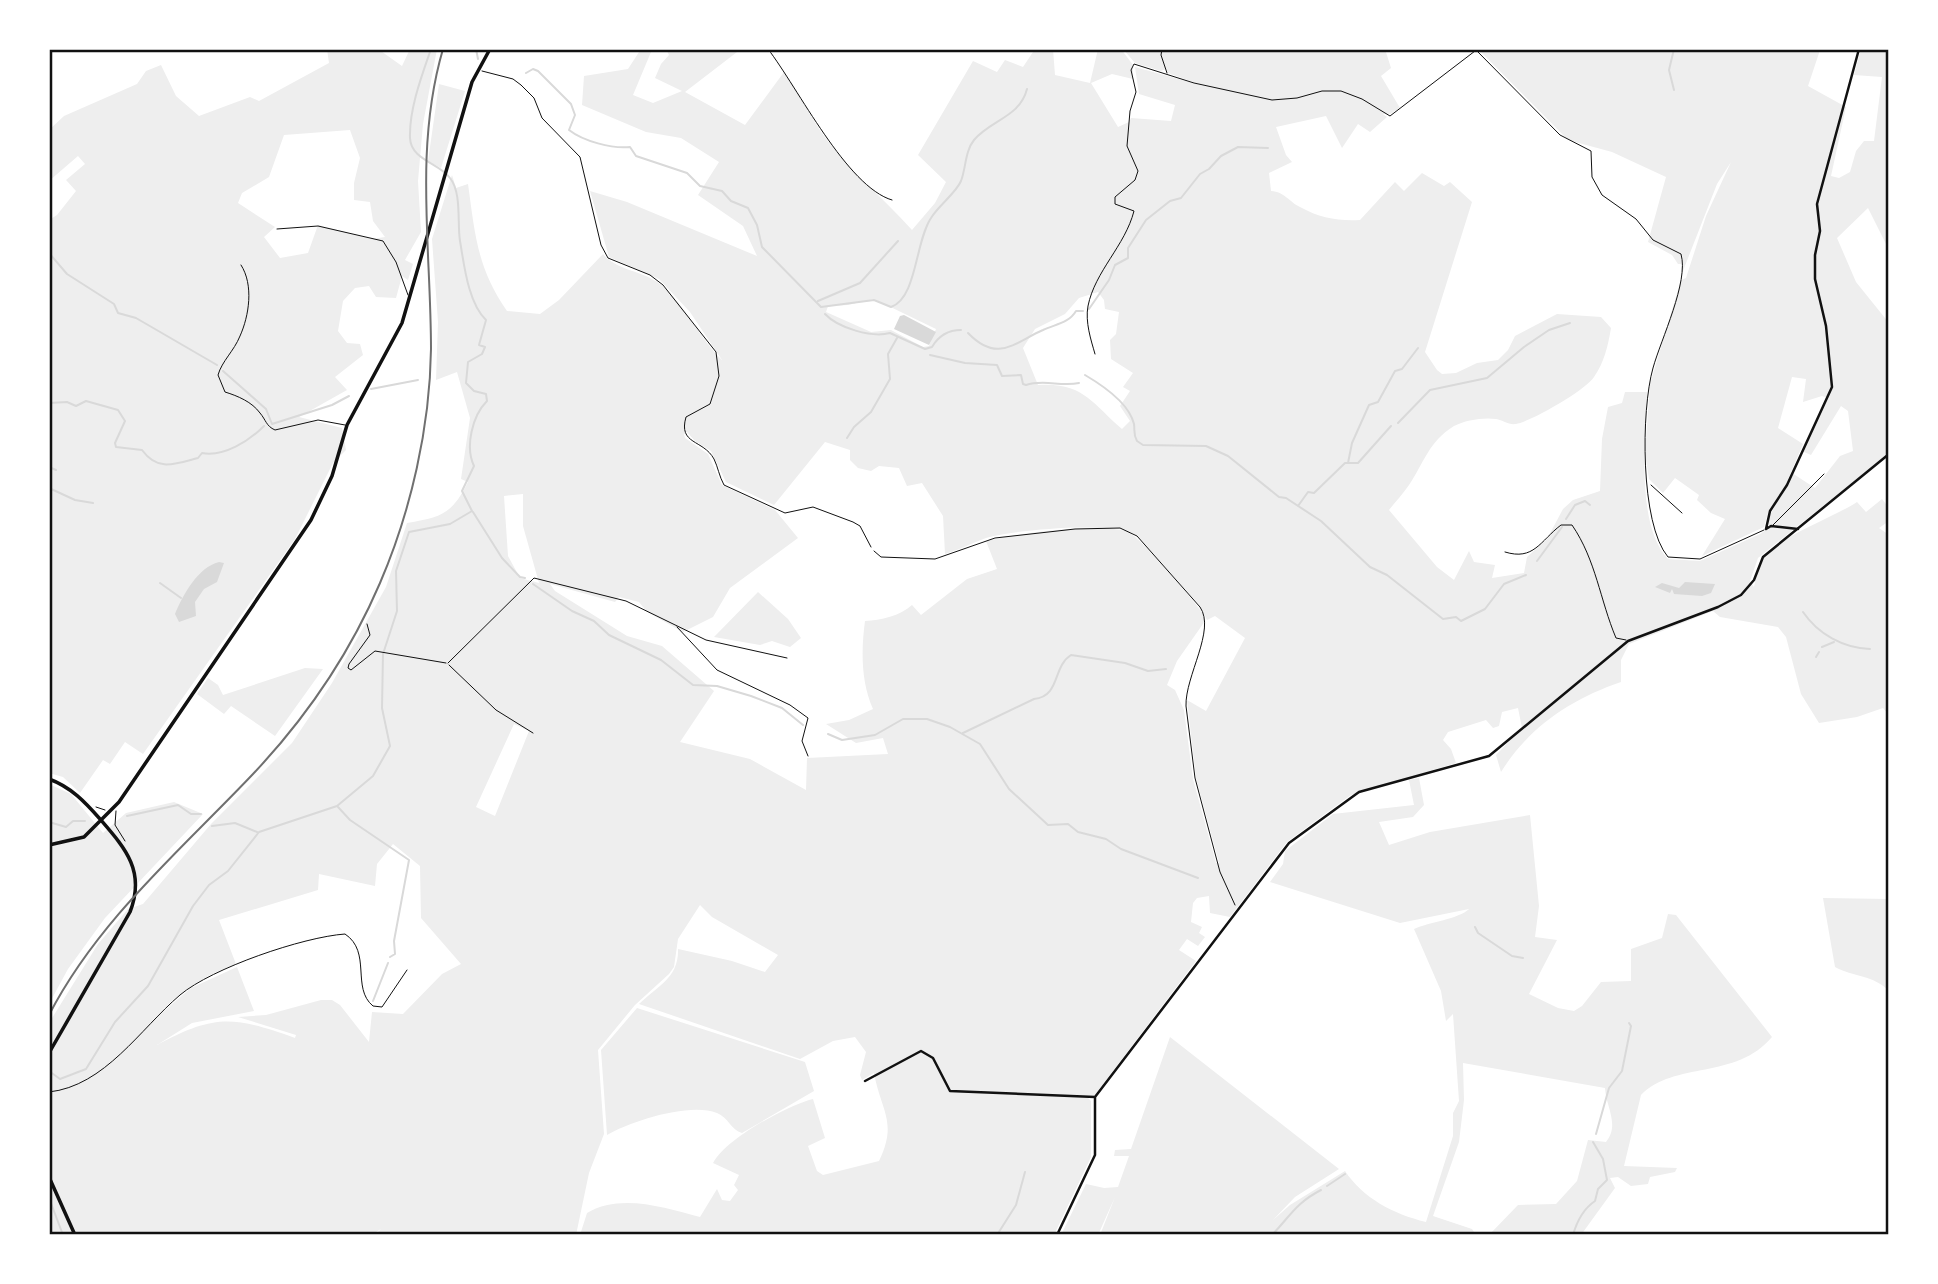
<svg xmlns="http://www.w3.org/2000/svg" width="1938" height="1284" font-family="'Noto Sans',sans-serif">
<style>
.green{fill:#eee;fill-rule:evenodd}
.water{fill:#d9d9d9}
.lines{fill:none;stroke-linecap:round;stroke-linejoin:round}
.stream{stroke:#d9d9d9;stroke-width:2}
.path{stroke:#111;stroke-width:1}
.service{stroke:#111;stroke-width:1}
.minor{stroke:#111;stroke-width:2.5}
.secondary{stroke:#111;stroke-width:3.5}
.rail{stroke:#707070;stroke-width:2}
.neatline{fill:none;stroke:#111;stroke-width:2.5}
</style>
<rect width="100%" height="100%" fill="#fff"/>
<!-- green -->
<path class="green" d="M327 49H378L402 66 410 49H437L423 124 418 181 421 232 405 260 413 264 408 280 402 276 396 298 376 297 369 286 355 288 343 301 338 331 347 343 360 344 363 355 335 377 347 390 299 417 342 428 346 450 333 463 295 539 143 754 125 742 110 764 103 760 80 793 63 777 49 773V220L57 215 76 191 66 180 85 164 78 156 49 181V130L64 116 137 84 146 71 161 65 176 96 199 116 250 97 259 101 329 63ZM350 130 360 158 354 183V200L370 202 373 221 385 237 372 239 318 225 308 253 280 258 264 237 275 227 238 203 242 193 269 177 284 135Z
M641 49H651V52L633 95 653 103 682 91 655 78 661 64 669 55 666 49H741L685 92 745 125 784 72C800 93 811 119 827 140 852 174 885 199 912 230L935 203 946 182 918 155 973 61 997 72 1005 60 1023 67 1035 49H1053L1055 75 1090 83 1098 49H1121L1133 65V79L1112 74 1091 83 1118 127 1129 122 1131 118 1171 121 1175 105 1139 94 1135 67 1204 86 1168 73 1166 69 1161 71 1135 63 1123 49H1385L1391 68 1381 76 1400 108 1390 114H1383L1387 117 1370 132 1358 124 1342 148 1326 116 1276 127 1286 155 1292 162 1269 173 1271 191C1285 192 1288 201 1300 207 1320 218 1337 221 1360 220L1395 182 1404 191 1422 173 1444 186 1450 182 1472 202 1425 352 1437 370 1442 374 1456 373 1477 363 1498 360 1508 350 1515 336 1557 314 1601 317 1611 328C1608 346 1604 363 1594 377 1586 390 1530 422 1516 424 1508 425 1503 420 1496 419 1484 417 1465 420 1454 426 1429 441 1424 463 1409 485 1403 494 1395 502 1389 510L1437 567 1454 580 1469 551 1474 562 1495 565 1492 578 1524 573 1527 557 1547 539 1563 509 1573 500 1600 491 1602 439 1608 407 1622 403 1625 392H1647C1646 438 1635 524 1668 559L1700 561 1760 534 1769 528V517L1792 473 1815 488 1840 456 1853 451 1848 411 1841 406 1811 455 1802 451 1828 398 1822 396 1803 402 1806 379 1792 377 1778 428 1803 444 1786 484 1768 513 1764 527 1702 556 1725 519 1711 513 1697 500 1699 495 1675 478 1663 493 1649 479 1645 453 1650 384 1681 280 1686 278 1706 216 1731 162 1717 184 1681 276 1683 253 1681 264H1678L1672 255 1648 242 1666 177 1612 152 1568 140 1478 49 1820 50 1808 86 1846 107 1831 176 1839 178 1850 172 1856 151 1864 141H1874L1882 77 1854 75 1861 49H1889V250L1868 208 1837 238 1856 282 1889 323V453L1758 558 1750 581 1754 587C1756 579 1758 568 1762 560 1776 537 1833 518 1857 502L1866 512 1882 499 1889 508V521L1879 528 1889 535V715L1883 708 1857 717 1819 723 1801 694 1786 637 1778 627 1720 617 1713 611 1629 644 1621 660V682C1571 699 1529 727 1501 772L1496 755 1522 728 1518 708 1502 712 1499 726 1493 728 1486 720 1448 732 1443 740 1451 749 1456 763 1351 795 1287 842 1230 917 1210 913 1209 896 1197 898 1193 903 1191 922 1202 927 1199 933 1205 937 1198 946 1187 939 1179 950 1196 961 1094 1096 1088 1098 1091 1101V1157L1054 1235H580L587 1213C621 1193 665 1208 700 1217L717 1189 722 1200 730 1201 738 1190 734 1185 739 1175 713 1163C727 1138 782 1109 809 1100L813 1099 825 1138 808 1146 817 1171 823 1175 879 1161C898 1122 881 1111 874 1073L862 1080 860 1075 866 1052 855 1037 833 1041 800 1059 639 1004C657 986 679 978 678 949L732 961 765 972 778 955 712 917 700 905 678 939 674 967 669 974 635 1005 598 1050 604 1134 589 1173 576 1235H375L381 1229 371 1235H49V1174L52 1172 49 1167V1023L98 944 128 909 143 904 211 824 292 743 332 683 386 587 407 523C442 517 452 514 468 482L461 479 470 418 457 372 436 380 438 322 432 239 452 175 456 188 468 184C475 234 477 268 507 311L540 314 559 300 603 254C615 270 644 271 660 284 686 305 699 338 722 360L690 312 659 279 609 257 590 191 627 202 757 256 743 226 698 195 719 162 681 138 646 132 582 105 584 76 628 69ZM1098 292 1104 300 1105 309 1119 312 1116 334 1110 340 1111 359 1133 373 1123 387 1130 391 1120 406 1130 421 1122 429C1092 403 1083 382 1038 385L1023 348 1035 329 1065 314 1079 298ZM874 299 936 329 929 346 923 347 891 330 871 332 826 312 828 306 848 305ZM687 432 695 441 711 451 726 482 774 505 825 442 850 450V460L858 468 871 471 879 466 899 468 907 486 922 483 943 516 945 554C959 550 972 543 986 538 1012 530 1117 520 1137 536L1200 606 1207 620 1215 616 1245 638 1206 711 1187 700 1196 778 1219 863H1216L1193 779 1184 710 1175 690 1167 685 1177 661 1205 621 1204 615C1195 601 1138 535 1127 531 1102 522 1013 534 986 541L997 569 967 579 921 615 912 605C900 616 881 620 865 621 861 651 861 682 873 709L849 720 826 724 856 743 883 738 888 754 807 758 806 790 750 759 680 742 714 691 662 646 627 636 555 591 550 584 615 602 619 597 639 602 647 612 683 632 713 617 730 588 798 538 775 510 722 485 708 454 685 438 684 434ZM523 494V526L539 583 520 578 508 556 504 496ZM514 724 529 731 495 816 476 807ZM393 844 420 866 421 918 461 964 442 974 403 1014 372 1012 369 1042 340 1005 332 1000H321L266 1015 238 1017 296 1035 295 1038C233 1016 215 1014 157 1045L192 1023 254 1011 237 967 191 988 152 1021C177 993 201 977 236 964L219 920 318 890 319 874 375 886 377 864Z
M439 84 465 91 441 168 428 161Z
M758 592 788 619 801 638 790 647 772 641 760 645 714 637Z
M305 668 323 669 275 736 231 706 224 714 197 694 208 678 218 685 223 695Z
M1419 778 1424 805 1413 817 1379 822 1389 845 1430 832 1530 815 1539 906 1535 937 1557 940 1529 994 1558 1008 1574 1011 1582 1006 1601 982 1631 981V949L1662 938 1668 914 1676 915 1772 1037C1736 1080 1674 1061 1641 1095L1624 1166 1677 1168 1675 1172 1650 1177 1648 1184 1631 1186 1618 1177 1610 1178 1615 1188 1581 1235H1489L1518 1205 1556 1204 1577 1181 1588 1140 1606 1142C1620 1125 1606 1107 1605 1088L1463 1063 1464 1100 1459 1142 1433 1216 1472 1229 1476 1235H1100L1115 1197 1098 1235H1061L1086 1184 1104 1188 1118 1187 1129 1156H1114L1115 1150 1131 1149 1170 1037 1339 1169 1295 1197 1273 1220 1290 1205 1345 1171C1363 1198 1393 1214 1426 1222L1453 1136V1113L1459 1101 1453 1014 1446 1021 1441 991 1414 929C1429 922 1459 919 1469 909L1400 923 1270 882 1283 864 1285 851 1333 814 1414 805 1409 780Z
M49 784 71 794 103 833 126 813 174 802 203 814 105 918 68 969 49 1004Z
M1823 898 1889 899V991C1874 975 1853 977 1835 967Z
M637 1008 805 1062 814 1091 742 1133C731 1130 728 1117 717 1113 690 1102 631 1121 607 1135L601 1050Z"/>
<!-- water -->
<path class="water" d="M904 315 936 332 929 345 894 329 900 316Z
M219 562 224 563 217 582 204 589 195 602 196 616 179 622 175 614C183 595 198 567 219 562Z
M1685 582 1715 584 1711 593 1702 596 1674 594 1672 589 1670 593 1655 587 1662 583 1679 588Z"/>
<g class="lines">
<!-- stream -->
<path class="stream" d="M476 49 478 59
M1674 49 1669 70 1674 90
M526 73 533 69 538 71 571 104 575 115 569 130C583 141 612 149 630 147L636 156 687 173 700 186 722 191 731 201 748 208 757 225 762 247 821 307 874 300 891 307C917 298 915 242 931 218 938 206 956 193 961 181 966 168 965 151 974 140 991 120 1020 117 1027 89
M49 253 67 274 114 304 118 313 136 318 217 365
M818 301 860 283 898 241
M1089 309 1109 280 1115 265 1128 258V248L1146 220 1170 201 1181 198 1200 174 1209 169 1221 156 1238 147 1268 148
M825 314C838 328 872 338 890 333L925 349 932 347C939 335 948 330 961 330
M968 333C998 364 1015 342 1043 330 1056 324 1069 323 1076 311H1083
M930 355 965 363 997 365 1002 376 1021 375 1023 384 1026 385C1044 379 1061 387 1079 383
M223 371 266 409 272 424 332 405 349 396
M1085 375C1102 385 1129 403 1134 424 1135 431 1133 434 1137 441L1143 445 1206 446 1228 456 1279 497 1286 498 1321 521 1370 567 1387 575 1443 619 1456 617 1461 621 1485 609 1504 584 1526 575
M371 389 418 380
M49 403 67 402 76 406 86 401 118 410 125 421 115 443 116 447 142 450C158 472 175 464 198 458L202 453C224 457 249 441 264 426
M1398 423 1430 390 1487 378 1524 347 1549 330 1570 323
M847 438 854 427 871 412 890 379 888 354 897 338
M1348 463 1352 443 1369 405 1378 402 1395 371 1402 369 1418 348
M49 467 56 470
M49 488 75 500 93 503
M1298 506 1308 492 1314 493 1345 463H1358L1391 426
M473 512 502 558 520 577 525 578
M1566 519 1575 505 1585 501 1590 505
M1537 561 1562 527
M160 583 181 598
M533 584 572 611 594 621 609 635 661 660 693 685 717 686 751 696 782 708 803 725
M1803 612C1818 634 1843 648 1870 649
M1822 647 1834 642
M1816 657 1819 652
M963 733 1034 699C1061 696 1052 667 1071 655L1125 663 1148 671 1166 669
M828 734 842 740 875 735 903 719H927L950 727 980 744 1009 789 1048 825 1068 824 1078 832 1106 839 1121 849 1198 878
M338 807 350 820 409 860 394 941 395 954 390 957
M127 816 178 805 191 814H201
M49 822 66 827 73 821H85
M212 826 235 823 257 832
M1475 927 1478 933 1512 956 1523 958
M373 1001 388 963
M49 1071 60 1079 86 1069 115 1022 148 986 193 906 209 885 228 871 259 832 337 806 373 776 390 746 382 708 383 654 397 611 396 571 409 532 450 524 472 511 462 491 474 466C465 447 472 416 487 401L486 394 474 391 466 383 468 362 482 354 485 347 479 345 486 320C468 303 464 264 460 241 457 223 462 193 450 178 439 163 411 160 410 138 409 109 422 75 431 49
M1596 1134 1609 1088 1622 1071 1631 1026 1629 1023
M1327 1186 1345 1174
M49 1198 63 1235
M997 1235 1016 1205 1025 1172
M1272 1235C1291 1215 1296 1203 1321 1190
M1573 1235C1577 1221 1583 1209 1595 1201L1598 1189 1607 1180 1603 1159 1593 1142"/>
<!-- path -->
<path class="path" d="M768 49C798 88 847 187 892 200
M1651 485 1682 513
M874 551 881 557 935 559 995 538 1075 529 1120 528 1137 536 1200 607C1216 630 1185 676 1186 706L1195 778 1220 872 1235 905
M96 807 105 810
M116 811 115 825 125 841"/>
<!-- service -->
<path class="service" d="M1162 49 1161 55 1167 73
M1477 51 1560 135 1591 151 1592 177 1602 195 1636 219 1653 240 1681 254C1689 282 1661 339 1653 368 1641 410 1640 524 1668 557L1700 559 1764 530
M482 71 513 79 521 85 534 98 542 118 580 157 601 245 608 258 650 275 663 285 716 352 719 376 710 404 686 417C678 445 703 439 714 459 718 467 719 476 724 485L785 513 813 507 853 522 860 526 871 547
M277 229 318 226 383 241 396 262 408 295
M241 265C254 285 249 316 240 336 234 351 222 361 218 375L225 392C238 396 252 402 260 413 266 420 266 426 275 430L318 420 345 425
M1095 354C1091 340 1085 322 1088 306 1095 271 1125 246 1134 211L1115 204V197L1135 180 1138 171 1127 146 1130 111 1136 92 1131 70 1134 64 1194 83 1272 100 1297 98 1322 91H1341L1362 99 1390 116 1475 51
M1773 525 1824 474
M1505 552C1534 561 1540 541 1561 525H1572C1596 560 1600 600 1616 638L1626 640
M367 624 370 635 349 664 348 668 351 670 375 651 446 663
M677 627 717 670 790 705 808 718 802 741 808 756
M448 663 534 578 626 601 706 640 787 658
M449 665 496 710 533 733
M49 1092C105 1086 140 1029 180 995 212 968 303 937 345 934 372 952 351 988 373 1006L382 1007 407 970"/>
<!-- minor -->
<path class="minor" d="M1475 49 1476 50
M1798 529 1771 526 1766 529 1770 511 1787 485 1832 387 1826 326 1815 279V255L1820 231 1817 204 1859 49
M865 1081 921 1051 933 1058 950 1091 1095 1097
M1057 1235 1095 1155V1097L1289 843 1359 792 1489 756 1628 641 1718 607 1741 595 1754 580 1763 557 1889 454"/>
<!-- secondary -->
<path class="secondary" d="M49 779C71 787 85 802 100 819 125 848 146 871 130 912L49 1053
M49 845 84 837 119 802 311 520 332 476 347 425 402 323 472 82 490 49
M49 1177 75 1235"/>
<!-- rail -->
<path class="rail" d="M49 1015C98 920 181 850 253 774 306 718 350 653 380 583 411 511 430 427 431 349 431 248 414 148 443 49"/>
</g>
<!-- border -->
<rect width="1938" height="1284" fill="none" stroke="#ffffff" stroke-width="102"/>
<rect x="51" y="51" width="1836" height="1182" class="neatline"/>
</svg>
